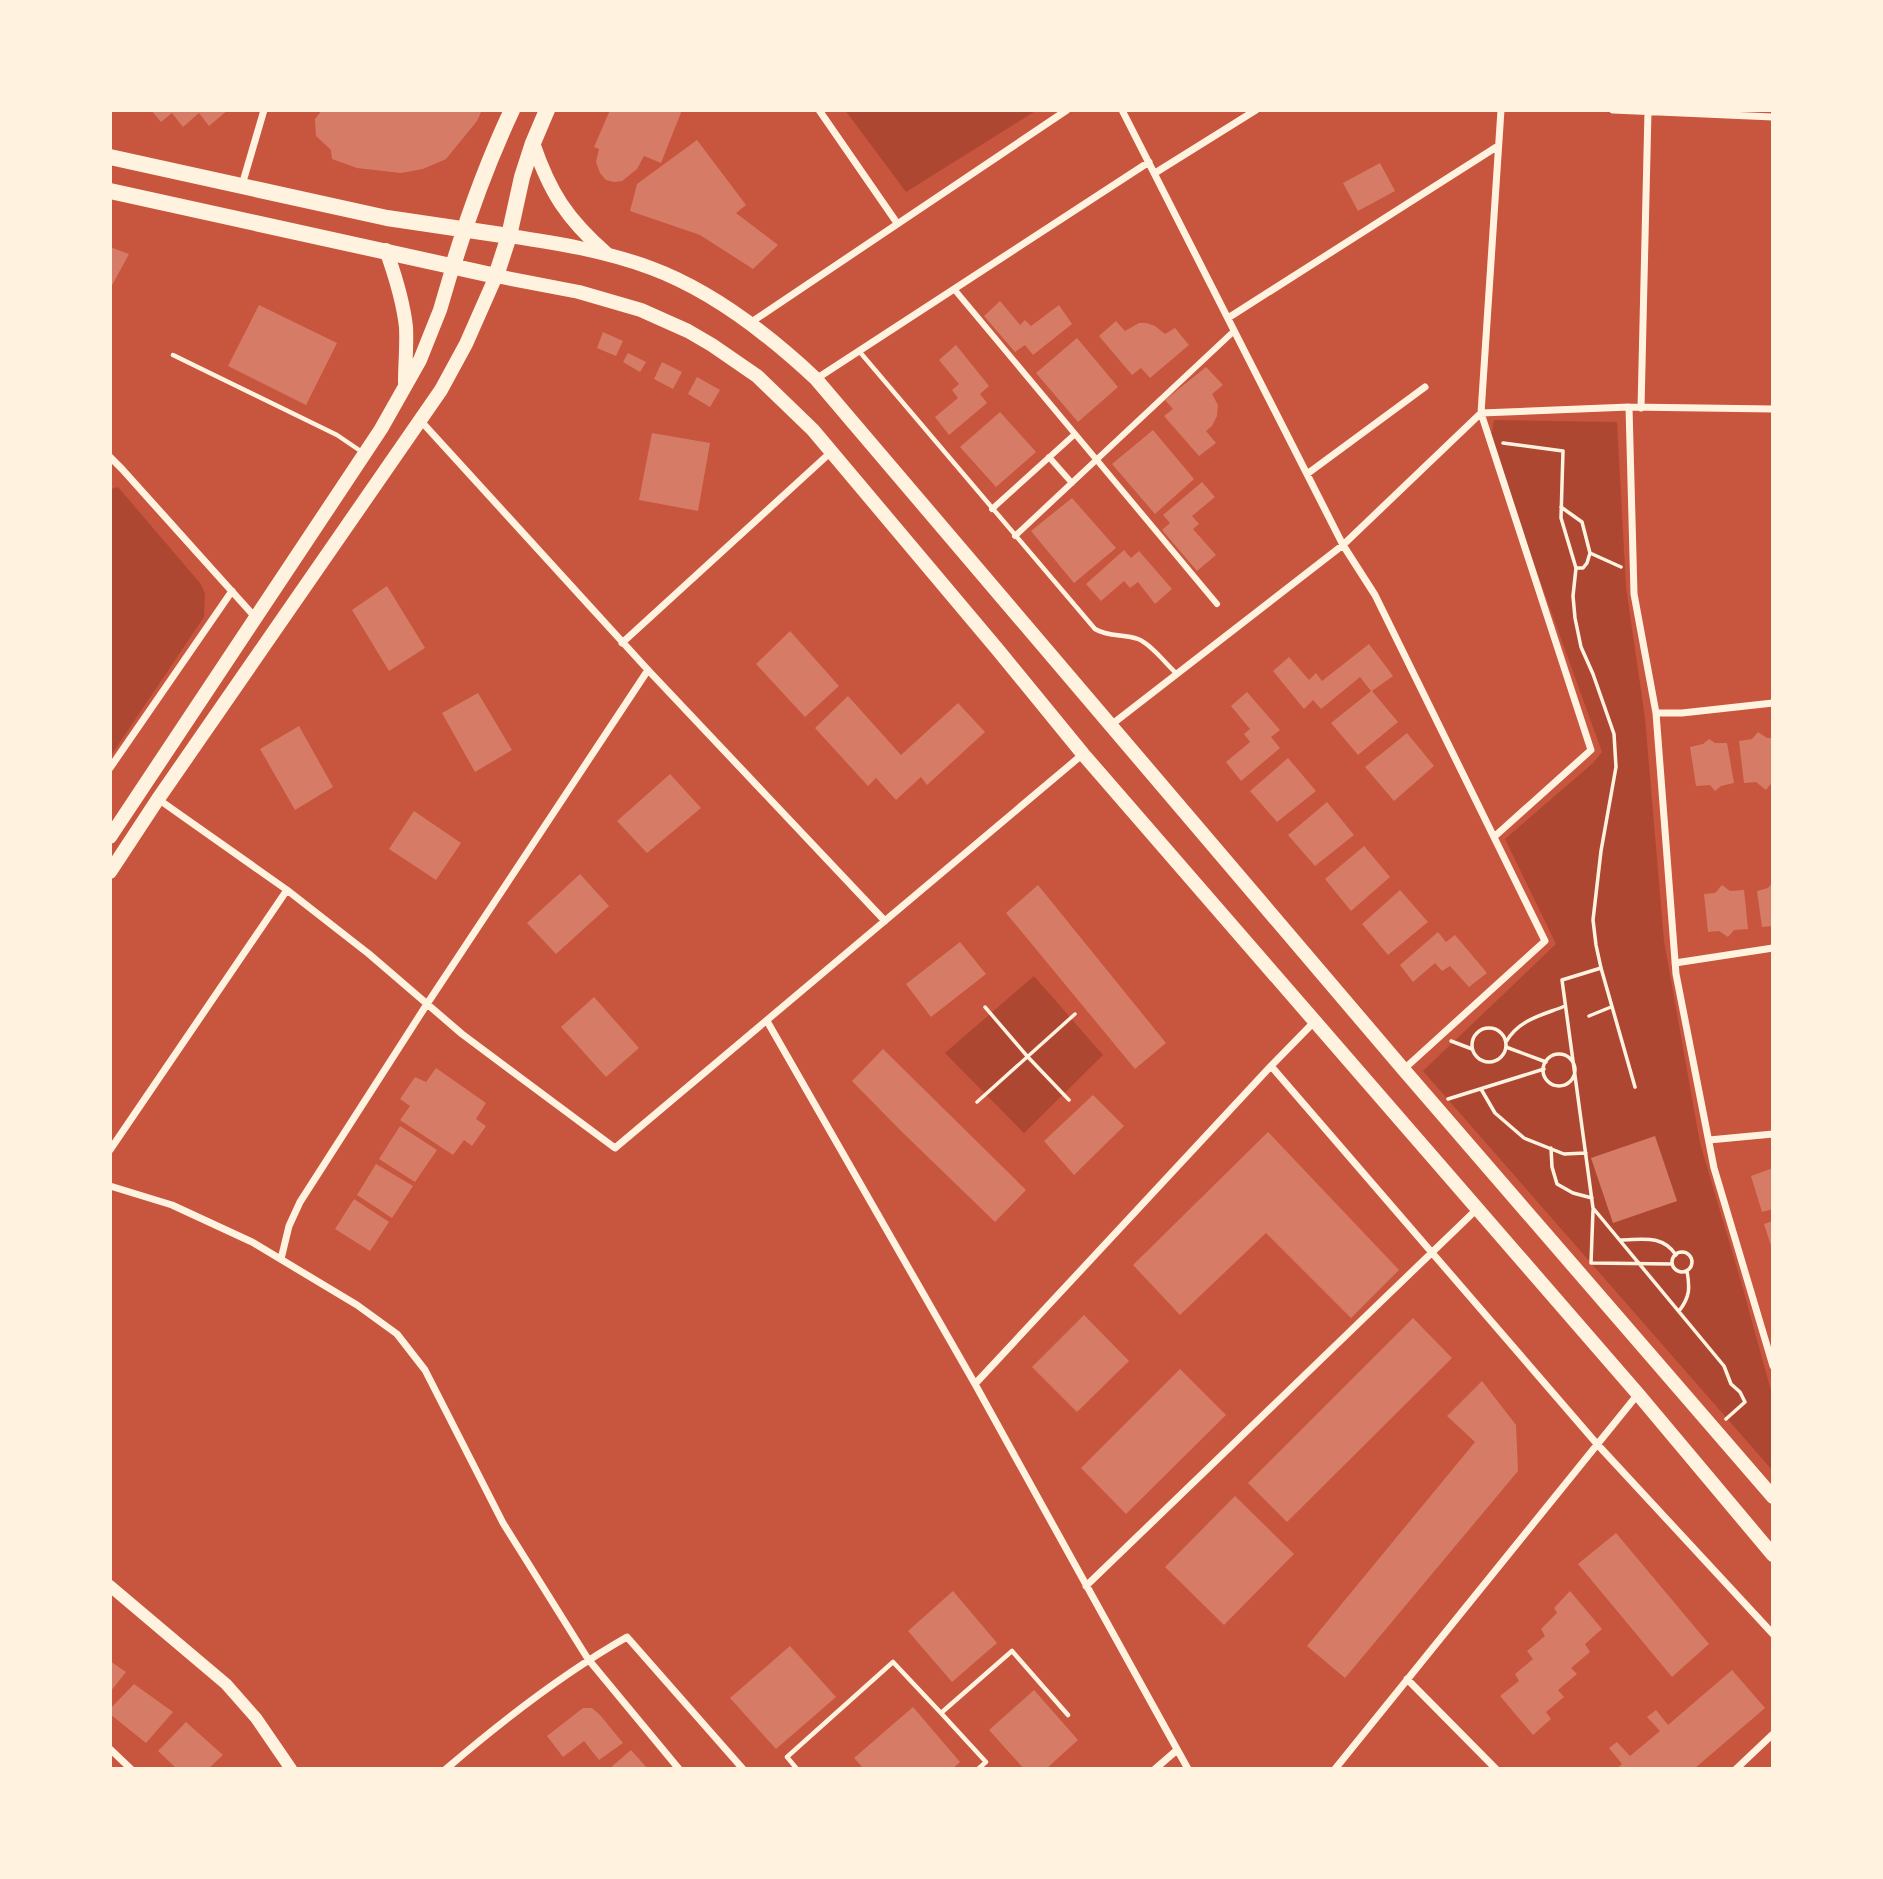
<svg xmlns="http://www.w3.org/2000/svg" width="1883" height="1879" font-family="'Exo 2',sans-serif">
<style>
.green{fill:#ae4732}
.building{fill:#d67c66}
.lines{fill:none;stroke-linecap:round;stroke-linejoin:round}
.path{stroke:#fff3e0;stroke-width:3.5}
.service{stroke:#fff3e0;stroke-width:4.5}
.pedestrian{stroke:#fff3e0;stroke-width:6}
.minor{stroke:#fff3e0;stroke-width:7}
.tertiary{stroke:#fff3e0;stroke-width:12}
.secondary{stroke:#fff3e0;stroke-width:14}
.primary{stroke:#fff3e0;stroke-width:16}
</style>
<rect width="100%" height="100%" fill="#c8553d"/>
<!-- green -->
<path class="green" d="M845 110H1037L906 192Z
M1494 420 1617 422 1626 587 1645 718 1664 941 1700 1143 1742 1285 1773 1398 1772 1470 1423 1071 1556 944 1505 839 1593 763 1602 752 1490 442Z
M118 487 200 583 205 593 204 617 110 757V489Z
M1034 976 1103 1055 1024 1133 945 1053Z"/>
<!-- building -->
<path class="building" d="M151 110H228L209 126 199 113 183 127 172 113 161 122Z
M322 110H482L477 121 446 159 423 169 401 173 357 168 332 159 331 150 316 136 315 119Z
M610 110H682L661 163 644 156 637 169 622 181 614 182 606 180 600 173 596 162 599 149 594 147Z
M697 140 746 205 736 213 778 245 753 269 700 235 630 211 637 184Z
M1380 163 1395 191 1358 211 1343 183Z
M110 247 129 254 110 289Z
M1000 301 1020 325 1025 320 1031 326 1059 305 1072 324 1033 355 1025 345 1015 352 984 316Z
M259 305 337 343 306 405 228 366Z
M1116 321 1125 331 1139 323H1146L1155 326 1165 334 1175 328 1189 345 1150 378 1141 368 1132 375 1099 336Z
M603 332 623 341 616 356 597 348Z
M1077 338 1118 387 1078 422 1036 373Z
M956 345 989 386 980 394 987 403 949 435 935 417 958 398 952 390 959 384 939 360Z
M628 353 646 362 640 372 623 362Z
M662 362 682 372 673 389 654 379Z
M1206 367 1223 385 1212 394 1218 405 1217 416 1212 426 1206 431 1216 443 1199 456 1164 416 1173 409 1165 400Z
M697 377 720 390 710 407 688 394Z
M1000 412 1036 452 996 487 960 447Z
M1153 430 1194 479 1155 514 1112 464Z
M652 433 710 443 698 511 639 500Z
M1202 482 1215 497 1192 516 1199 524 1193 529 1216 555 1197 571 1162 530 1170 523 1163 515Z
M1072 498 1116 548 1074 583 1031 531Z
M1124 550 1131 558 1139 551 1172 589 1155 604 1138 582 1130 588 1124 581 1101 601 1086 584Z
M387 586 425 648 389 671 352 610Z
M790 631 839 686 805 717 756 664Z
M1369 644 1393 676 1372 691 1398 722 1358 755 1331 723 1371 691 1360 677 1321 709 1313 700 1304 709 1273 671 1289 657 1309 680 1316 673 1322 681Z
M1247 692 1280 730 1271 737 1280 748 1241 781 1226 762 1250 742 1244 734 1250 729 1231 706Z
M478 693 512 750 475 772 442 713Z
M848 696 901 755 958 703 985 732 927 785 921 777 896 800 876 778 868 786 815 728Z
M299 726 333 787 295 810 260 749Z
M1758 732 1767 738H1773V781L1766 790 1756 782 1744 783 1739 741 1752 739Z
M1407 733 1434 766 1394 801 1365 767Z
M1709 739 1715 743H1727L1734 783 1721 786 1715 791 1710 785 1696 786 1690 747 1703 744Z
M1288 758 1316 791 1277 822 1250 791Z
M670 774 701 808 647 853 617 821Z
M1327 802 1354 835 1315 866 1288 835Z
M414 811 461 843 436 880 389 849Z
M1364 846 1390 877 1351 911 1325 879Z
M580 874 609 906 556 954 527 923Z
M1773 882V926L1762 927 1757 891 1768 888Z
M1038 885 1166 1043 1135 1069 1006 913Z
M1722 885 1730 891 1744 890 1748 929 1734 930 1728 937 1719 931 1708 932 1704 894 1715 893Z
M1400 890 1428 922 1388 955 1362 924Z
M1438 932 1446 942 1455 935 1487 973 1469 987 1450 966 1442 971 1435 963 1413 982 1400 965Z
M960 942 986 974 931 1017 906 984Z
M594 997 639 1048 606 1077 561 1027Z
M883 1049 1026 1190 995 1222 900 1130 852 1081Z
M436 1068 486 1103 476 1119 486 1126 472 1146 464 1140 453 1155 400 1120 410 1106 400 1099 415 1077 426 1082Z
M1093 1095 1124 1126 1074 1175 1044 1141Z
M400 1126 437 1150 415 1182 379 1159Z
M1268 1132 1399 1270 1351 1318 1266 1233 1180 1315 1133 1265Z
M1655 1136 1677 1201 1613 1223 1591 1158Z
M376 1164 413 1186 392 1218 357 1195Z
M1773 1168V1209L1762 1212 1751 1176Z
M354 1199 389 1222 370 1251 335 1229Z
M1773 1221V1248L1772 1249 1764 1224Z
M1084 1315 1129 1361 1077 1412 1032 1367Z
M1413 1318 1452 1358 1287 1522 1248 1483Z
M1180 1369 1226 1415 1126 1514 1081 1468Z
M1482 1381 1516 1425 1518 1471 1345 1678 1307 1646 1475 1442 1447 1416Z
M1235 1496 1294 1554 1224 1625 1165 1567Z
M1616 1533 1709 1644 1672 1677 1578 1564Z
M953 1591 997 1643 952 1682 908 1631Z
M1570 1591 1602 1629 1585 1644 1590 1652 1571 1668 1577 1674 1558 1690 1564 1697 1546 1712 1551 1719 1533 1735 1500 1696 1519 1681 1515 1674 1533 1659 1527 1651 1545 1636 1541 1629 1557 1613 1554 1608Z
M790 1646 836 1697 776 1749 730 1698Z
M110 1661 126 1672 110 1692Z
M1732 1670 1765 1708 1694 1769H1616L1622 1764 1609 1748 1617 1742 1630 1756 1660 1731 1647 1717 1656 1710 1668 1725Z
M134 1684 173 1712 146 1743 110 1714V1709Z
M1034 1690 1078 1740 1046 1769H1024L989 1730Z
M913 1707 960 1762 952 1769H864L854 1758Z
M583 1708H592L600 1715 623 1743 599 1760 584 1741 563 1757 547 1736Z
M186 1722 223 1755 208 1769H177L158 1751Z
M631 1750 648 1769H609Z"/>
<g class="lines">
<!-- path -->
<path class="path" d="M1503 443 1563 451 1561 518 1576 568H1583L1587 563 1590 553
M1561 507 1582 522 1590 553 1621 567
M1576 568 1573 596 1575 618 1581 647 1593 674 1614 734 1616 767 1601 851 1593 920 1596 945 1601 968 1635 1087
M1601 968 1562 980 1593 1208 1724 1366 1731 1384 1740 1392 1745 1402 1726 1419
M985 1007 1027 1056 1069 1100
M1589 1016 1611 1007
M1472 1045a17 17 0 1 1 34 0a17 17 0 1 1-34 0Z
M1451 1041 1472 1049
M1506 1042C1519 1019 1543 1015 1565 1006
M1506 1047 1546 1062
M1543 1070a16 16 0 1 1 32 0a16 16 0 1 1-32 0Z
M1481 1089 1495 1113 1524 1138 1564 1154 1586 1153
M1448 1099 1544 1069
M977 1102 1075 1014
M1551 1148 1552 1167 1557 1184 1573 1193 1592 1198
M1593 1210 1591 1263 1672 1264
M1620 1240C1642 1240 1662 1234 1676 1255
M1672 1262a10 10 0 1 1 20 0a10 10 0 1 1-20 0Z
M1679 1311C1690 1297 1690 1288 1687 1271"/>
<!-- service -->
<path class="service" d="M859 351 1095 629C1108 637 1124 634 1138 639 1151 644 1166 664 1176 673
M173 355 337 435 362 452
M941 1713 986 1762 978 1769
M797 1769 787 1757 893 1662 941 1713 1012 1651 1068 1715"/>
<!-- pedestrian -->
<path class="pedestrian" d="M954 289 1217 604
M1049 457 1072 483
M992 509 1075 434
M1015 536 1234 331"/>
<!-- minor -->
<path class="minor" d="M819 110 897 223
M1122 110 1343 545 1375 595 1545 941 1404 1069
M1613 110 1773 117
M1155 173 1256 110
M242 185 264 110
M1228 318 1498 146
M750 323 1067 110
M816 379 1149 162
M1629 407 1634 594 1656 713 1676 974 1714 1168 1773 1366
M1641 408 1648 111
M420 420 648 670 885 921
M110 457 122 469 255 617
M1307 474 1425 387
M622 643 831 452
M1656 713H1682L1773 703
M1111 725 1343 545 1481 413 1629 407 1773 409
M110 768 232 591
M158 799 287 890 369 954 462 1034 615 1148 1083 754
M1494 837 1591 750 1481 413 1501 110
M1675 963 1773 948
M767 1021 975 1384 1188 1769
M1271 1066 1597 1444 1773 1634
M1709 1140 1773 1134
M110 1150 287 890
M110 1186 172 1205 252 1242 357 1305 397 1334 425 1370 503 1523 588 1659 679 1769
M281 1259 289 1226 300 1202 427 1004 648 670
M975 1384 1271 1066 1315 1021
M1086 1586 1477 1209
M1407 1679 1496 1769
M110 1749 131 1769
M446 1769C503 1720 562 1674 627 1637L743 1769
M1155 1769 1177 1750
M1335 1769 1638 1394
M1736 1769 1773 1734"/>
<!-- tertiary -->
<path class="tertiary" d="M110 1586 226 1684 256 1718 291 1769"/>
<!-- secondary -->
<path class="secondary" d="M533 143C550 193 567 219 607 254
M509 236C557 243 605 251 651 268 713 291 768 334 816 379L1404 1070 1773 1497
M386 250C395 275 403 300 406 327 407 345 405 364 405 383
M110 837 381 429 420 360 440 310 453 266
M110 872 158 799 441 390 466 344 496 276 579 292 641 310 688 331 712 345 757 376 813 430 998 650 1083 754 1638 1394 1773 1555"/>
<!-- primary -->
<path class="primary" d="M110 157 387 218 509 236
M110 191 496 276 509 236 522 177 533 143 547 110
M453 266C469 213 488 161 512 110"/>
</g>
<!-- border -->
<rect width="1883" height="1879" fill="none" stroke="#fff3e0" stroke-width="224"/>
</svg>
